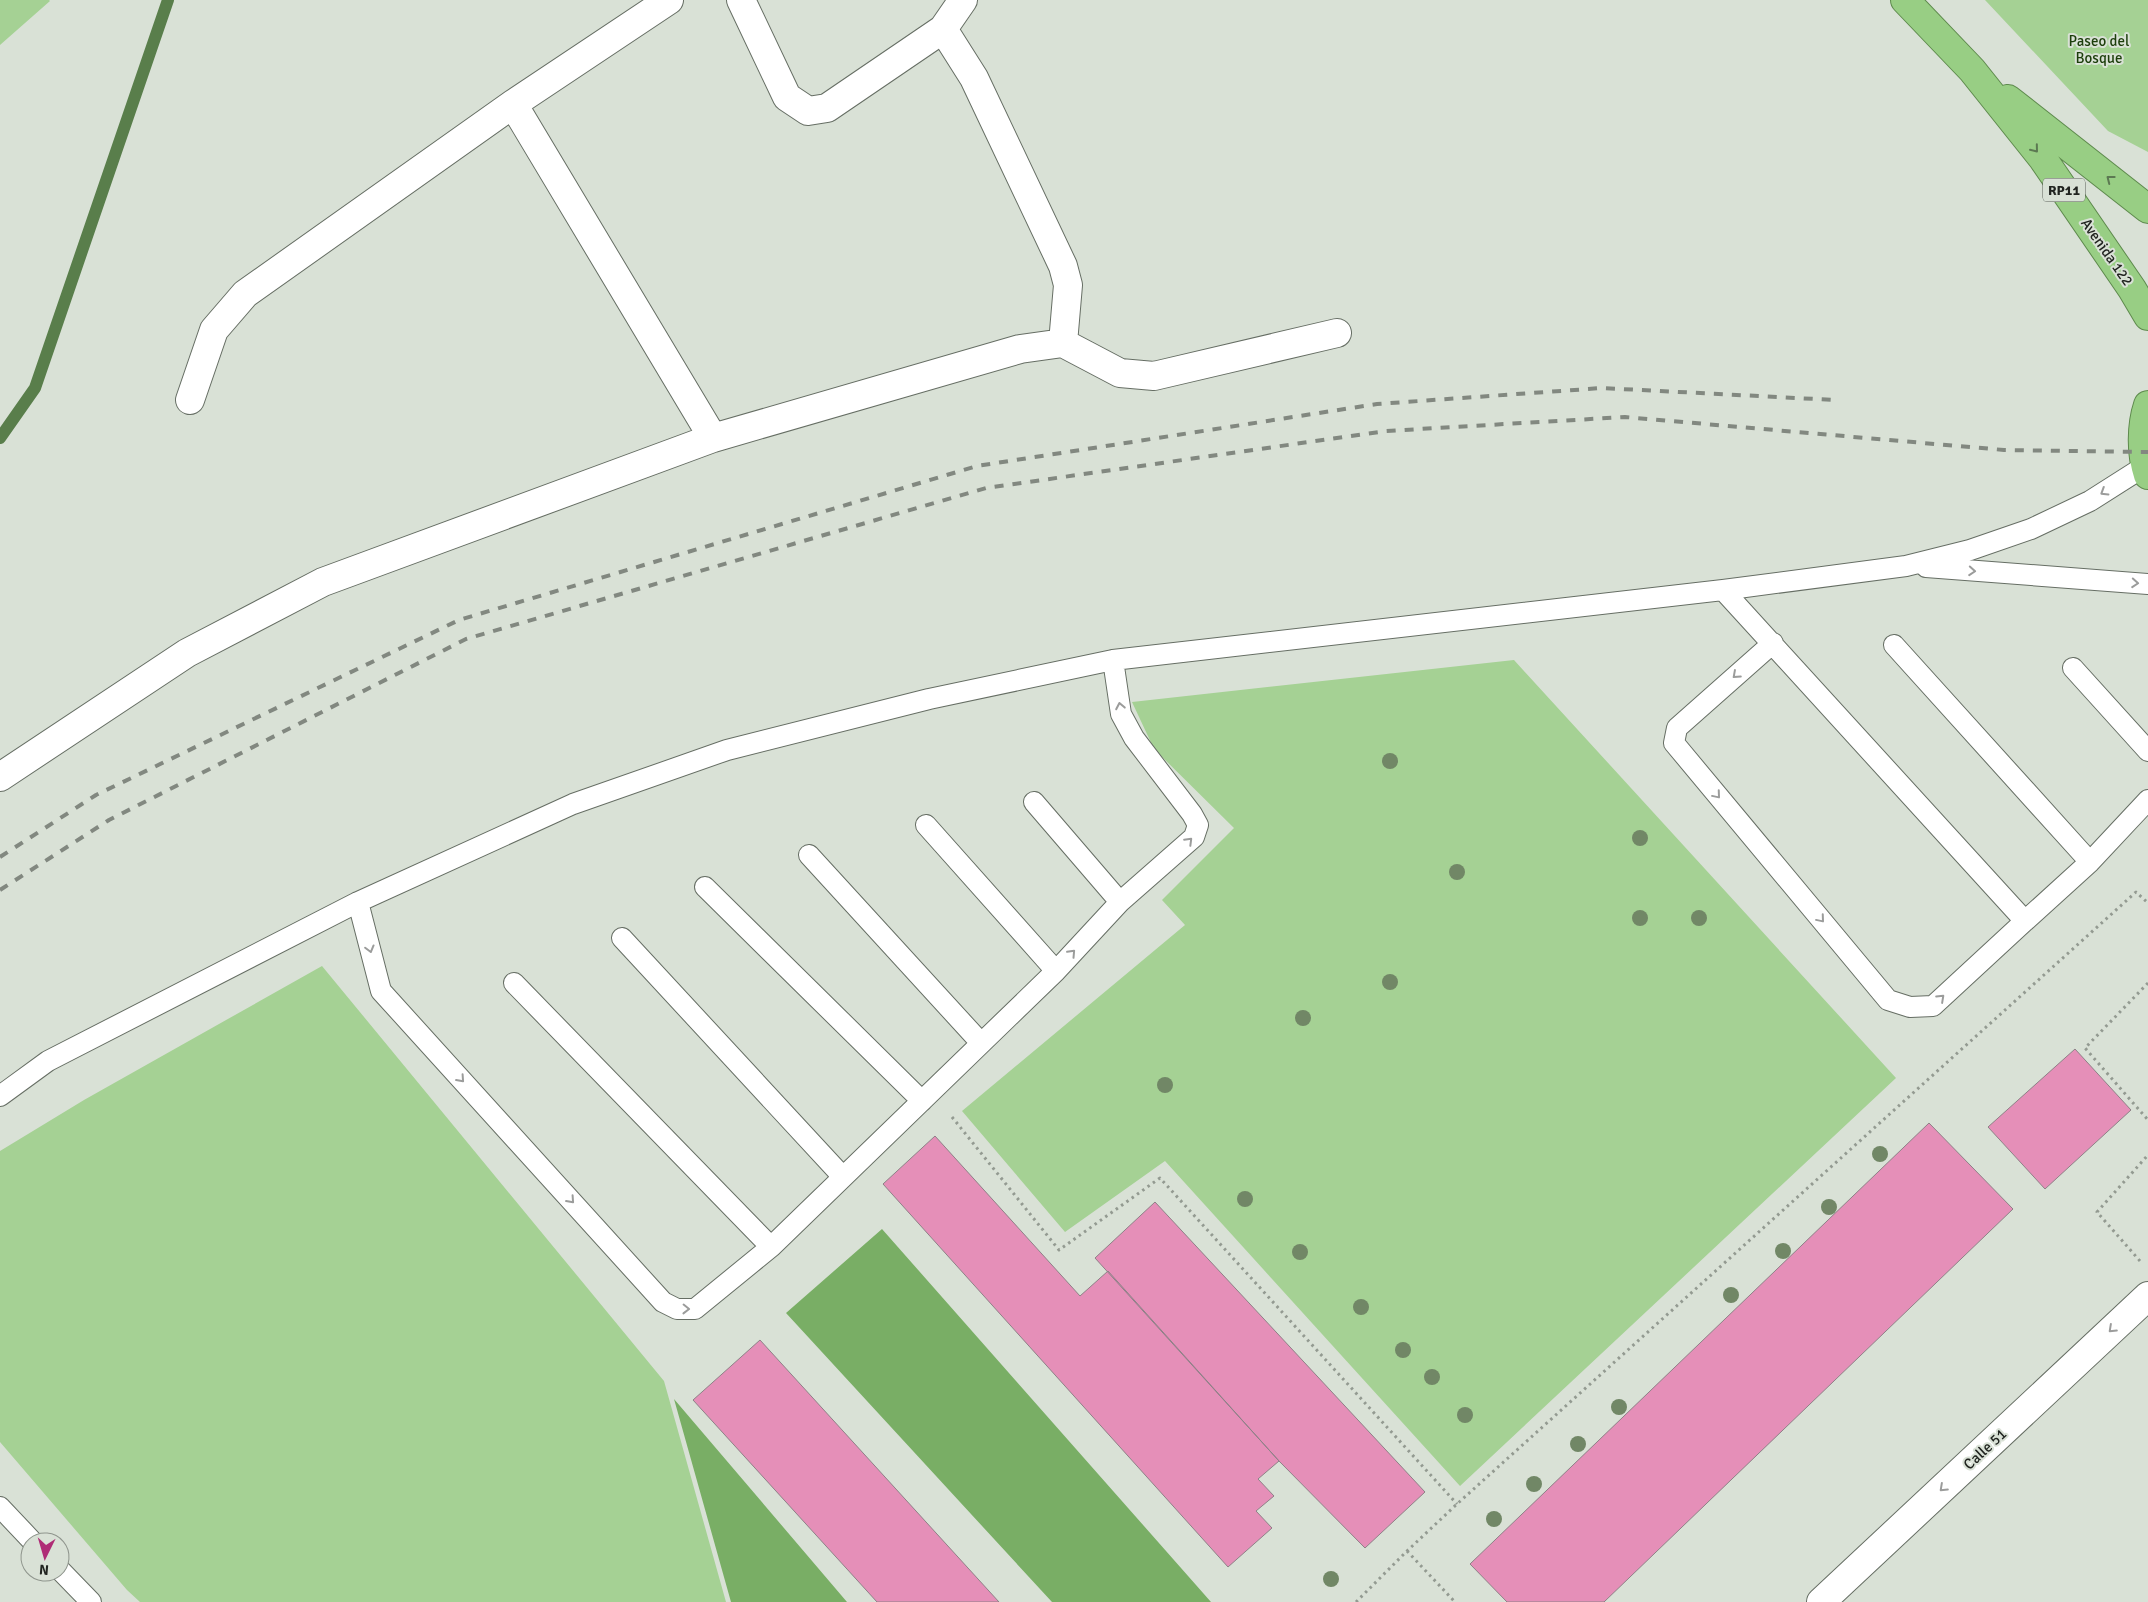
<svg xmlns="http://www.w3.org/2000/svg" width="2148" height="1602" font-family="Signika,sans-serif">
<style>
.green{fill:#a5d194}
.forest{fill:#79ae65}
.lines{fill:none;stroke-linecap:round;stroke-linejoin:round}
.stream{stroke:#597e4b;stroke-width:12}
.building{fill:#e58fb8;stroke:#8e8187}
.service-casing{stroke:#666e64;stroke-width:22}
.minor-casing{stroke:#666e64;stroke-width:30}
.trunk-casing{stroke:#5e8a4d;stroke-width:30}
.path{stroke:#939a91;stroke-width:3;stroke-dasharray:2.5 4;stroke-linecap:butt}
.service{stroke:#fff;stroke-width:20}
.minor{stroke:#fff;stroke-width:28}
.trunk{stroke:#98ce84;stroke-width:28}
.rail{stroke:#828880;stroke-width:4;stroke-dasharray:9 9;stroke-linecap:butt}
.tree{fill:#718766}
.oneway{stroke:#5c7952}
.oneway2{stroke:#9b9c9b}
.labels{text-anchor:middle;stroke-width:4;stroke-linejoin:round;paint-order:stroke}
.shield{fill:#d9e1d6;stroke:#585d57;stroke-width:1}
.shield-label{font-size:14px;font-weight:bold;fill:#212420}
.park-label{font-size:15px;fill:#1c3e0b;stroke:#d9e1d6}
.street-label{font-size:15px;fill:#212420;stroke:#d9e1d6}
</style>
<rect width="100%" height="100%" fill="#d9e1d6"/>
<!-- green -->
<path class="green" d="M0 0H49L50 1 0 45Z
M1985 0H2148V152L2108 131Z
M1514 660 1896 1078 1460 1486 1165 1161 1065 1232 962 1111 1185 925 1162 900 1234 828 1154 749 1132 702Z
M322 966 664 1381 726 1602H140L127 1590 0 1442V1151L84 1100Z"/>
<!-- forest -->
<path class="forest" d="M882 1229 1211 1602H1052L786 1313Z
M674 1399 847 1602H731Z"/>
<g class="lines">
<!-- stream -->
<path class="stream" d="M0 438 35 388 168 0"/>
</g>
<!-- building -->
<path class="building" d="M2075 1049 2131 1110 2045 1189 1988 1127Z
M1929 1123 2013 1209 1604 1602H1507L1470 1564Z
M935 1136 1080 1296 1108 1271 1279 1461 1258 1479 1274 1496 1256 1511 1272 1528 1228 1567 883 1184Z
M1155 1202 1425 1492 1365 1548 1279 1461 1095 1258Z
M760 1340 999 1602H877L693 1400Z"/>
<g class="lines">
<defs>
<path id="service" d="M1926 567 2148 584
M1723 590 2025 921 1933 1006 1910 1007 1888 1000 1674 743 1677 728 1773 643
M1894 645 2090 862
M2073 668 2148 751
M1034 802 1120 902
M926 825 1056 971
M809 855 981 1043
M705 887 922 1101
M358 902 381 991 663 1302 677 1309H695L771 1247 1056 971 1120 902 1194 837 1198 825 1192 814 1134 738 1121 714 1113 660
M2025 921 2090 862 2148 800
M622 938 843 1177
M514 983 771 1247
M0 1096 48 1061 358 902 573 804 727 750 929 699 1113 660 1723 590 1906 566 1970 550 2031 529 2090 501 2145 466
M0 1507 33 1542
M60 1570 91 1602"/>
<path id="minor" d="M741 0 787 97 808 111 827 108 943 29 963 0
M943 29 974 78 1063 266 1068 285 1063 343
M513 104 713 438
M190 400 214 330 245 294 513 104 669 0
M0 777 187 653 323 582 713 438 1020 349 1063 343 1120 373 1154 376 1337 333
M1821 1602 2148 1296"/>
<path id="trunk" d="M1905 0 1972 70 2043 159 2132 289 2148 316
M2008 99 2148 209
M2148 405C2141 426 2141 454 2148 475"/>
</defs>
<!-- service casing -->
<use href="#service" class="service-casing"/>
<!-- minor casing -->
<use href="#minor" class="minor-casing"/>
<!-- trunk casing -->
<use href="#trunk" class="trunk-casing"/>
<!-- path -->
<path class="path" d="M2148 983 2085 1048 2148 1120
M952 1117 1059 1250 1160 1178 1457 1504
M2140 1261 2097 1212 2148 1155
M1407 1551 1455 1602
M1356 1602 1407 1551 1457 1504 2136 892 2148 903"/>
<!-- service -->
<use href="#service" class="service"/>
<!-- minor -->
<use href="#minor" class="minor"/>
<!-- trunk -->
<use href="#trunk" class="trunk"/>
<!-- rail -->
<path class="rail" d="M0 857 96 795 459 620 977 466 1377 404 1602 388 1835 400
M0 890 109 820 466 639 986 488 1386 431 1625 417 2004 450 2148 452"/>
</g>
<!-- trees -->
<g class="tree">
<circle cx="1390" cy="761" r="8"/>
<circle cx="1640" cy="838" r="8"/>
<circle cx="1457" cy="872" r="8"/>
<circle cx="1640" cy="918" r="8"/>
<circle cx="1699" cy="918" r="8"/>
<circle cx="1390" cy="982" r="8"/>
<circle cx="1303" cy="1018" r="8"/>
<circle cx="1165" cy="1085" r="8"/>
<circle cx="1880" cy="1154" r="8"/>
<circle cx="1245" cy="1199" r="8"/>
<circle cx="1829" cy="1207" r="8"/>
<circle cx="1783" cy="1251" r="8"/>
<circle cx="1300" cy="1252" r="8"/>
<circle cx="1731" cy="1295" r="8"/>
<circle cx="1361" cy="1307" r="8"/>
<circle cx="1403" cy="1350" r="8"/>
<circle cx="1432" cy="1377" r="8"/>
<circle cx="1619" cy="1407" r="8"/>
<circle cx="1465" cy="1415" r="8"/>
<circle cx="1578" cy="1444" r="8"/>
<circle cx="1534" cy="1484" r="8"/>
<circle cx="1494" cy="1519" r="8"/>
<circle cx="1331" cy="1579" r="8"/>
</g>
<!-- one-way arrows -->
<defs><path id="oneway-chevron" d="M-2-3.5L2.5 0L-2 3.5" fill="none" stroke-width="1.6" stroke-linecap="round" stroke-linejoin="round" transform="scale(1.25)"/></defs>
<g class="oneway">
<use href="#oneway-chevron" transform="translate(2035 149) rotate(51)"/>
<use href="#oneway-chevron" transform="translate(2110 179) rotate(-142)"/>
</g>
<g class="oneway2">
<use href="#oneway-chevron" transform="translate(2104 492) rotate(148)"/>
<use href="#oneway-chevron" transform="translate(1972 571) rotate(4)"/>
<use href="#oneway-chevron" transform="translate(2135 583) rotate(4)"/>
<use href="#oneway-chevron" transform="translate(1736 675) rotate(138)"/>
<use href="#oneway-chevron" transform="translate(1120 706) rotate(-101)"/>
<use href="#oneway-chevron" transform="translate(1717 795) rotate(50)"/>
<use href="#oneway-chevron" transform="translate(1189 841) rotate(-45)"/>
<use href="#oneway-chevron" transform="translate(1821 919) rotate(50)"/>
<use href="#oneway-chevron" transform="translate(370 949) rotate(75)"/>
<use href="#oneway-chevron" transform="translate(1072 953) rotate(-47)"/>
<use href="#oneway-chevron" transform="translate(1941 998) rotate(-43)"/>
<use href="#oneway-chevron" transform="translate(461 1079) rotate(48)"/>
<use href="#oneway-chevron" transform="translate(571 1200) rotate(48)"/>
<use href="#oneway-chevron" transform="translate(686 1309) rotate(1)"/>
<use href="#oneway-chevron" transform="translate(2112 1329) rotate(137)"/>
<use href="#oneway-chevron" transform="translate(1943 1488) rotate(137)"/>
</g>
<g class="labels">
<!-- shield labels -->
<rect class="shield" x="2043" y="178.5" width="42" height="23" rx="4"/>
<g class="shield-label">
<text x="2064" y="195">RP11</text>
</g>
<!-- park labels -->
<g class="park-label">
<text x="2099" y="46">Paseo del<tspan x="2099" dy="17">Bosque</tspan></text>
</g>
<!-- street labels -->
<g class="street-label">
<text transform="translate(2107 252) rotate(55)" y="5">Avenida 122</text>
<text transform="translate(1985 1449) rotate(-43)" y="5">Calle 51</text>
</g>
</g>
<!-- north arrow -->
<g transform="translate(45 1557) rotate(185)"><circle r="24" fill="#d9e1d6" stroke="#8f958d"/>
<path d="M0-4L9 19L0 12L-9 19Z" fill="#af2c76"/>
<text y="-8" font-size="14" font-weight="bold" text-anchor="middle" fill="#212420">N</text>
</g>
</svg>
